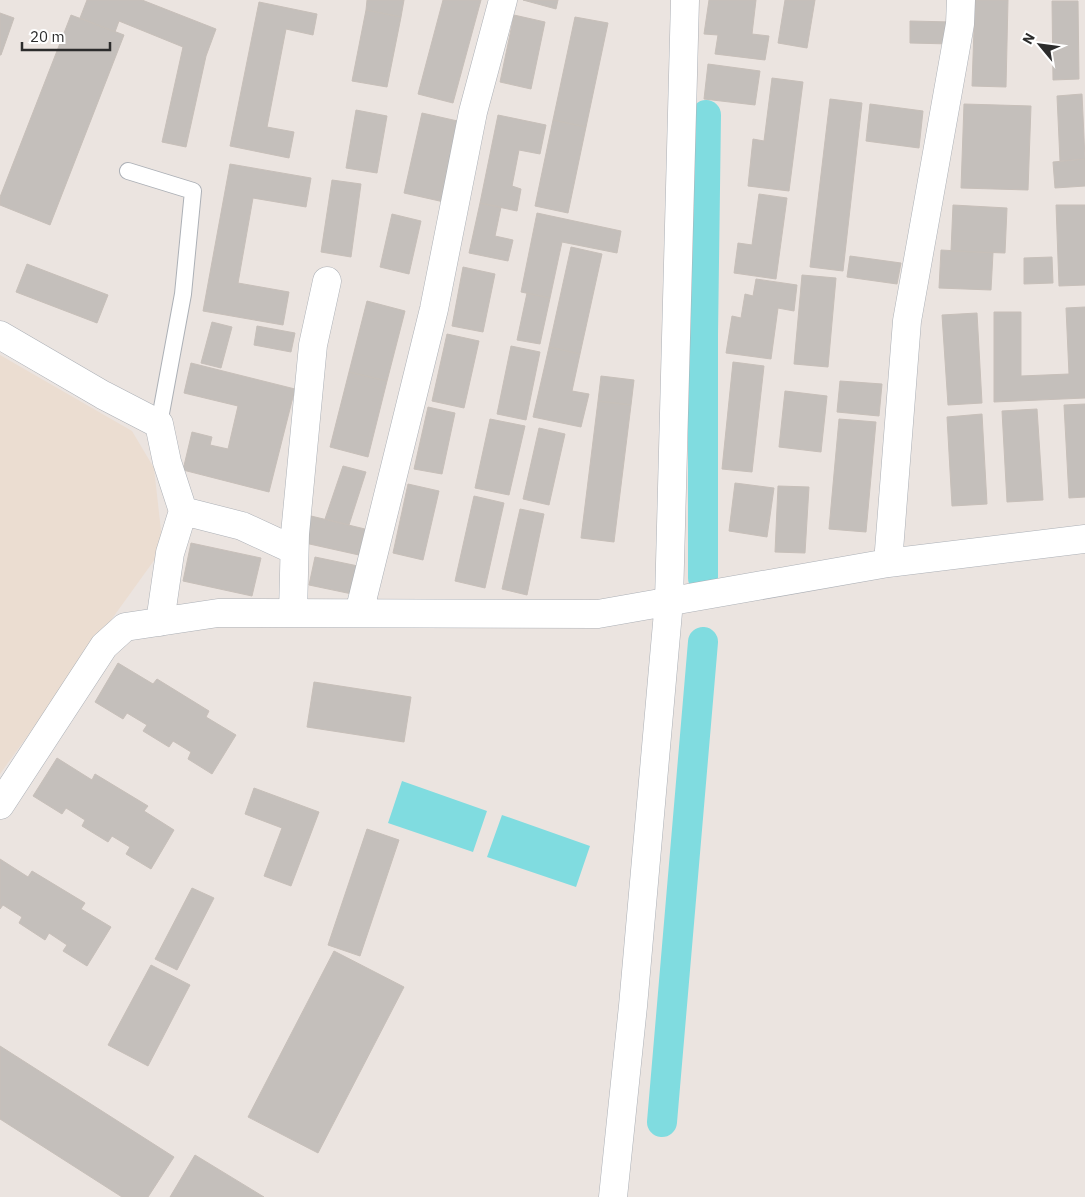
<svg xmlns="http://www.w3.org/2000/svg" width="1085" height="1197" font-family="'IBM Plex Sans',sans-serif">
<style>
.education{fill:#ebddd1}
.water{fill:#80dce0}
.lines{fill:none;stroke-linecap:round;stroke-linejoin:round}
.canal{stroke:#80dce0;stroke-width:30}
.building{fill:#c4bfbb;stroke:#c7bfb9}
.service-casing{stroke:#acb0b6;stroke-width:18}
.minor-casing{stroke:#acb0b6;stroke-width:29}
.tertiary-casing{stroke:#acb0b6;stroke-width:29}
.service{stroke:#fff;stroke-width:16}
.minor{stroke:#fff;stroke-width:28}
.tertiary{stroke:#fff;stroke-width:28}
</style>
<rect width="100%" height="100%" fill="#ebe4e0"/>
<!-- education -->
<path class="education" d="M0 355 132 431 154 468 163 548 0 774Z"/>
<!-- water -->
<path class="water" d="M402 781 487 811 473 852 388 823Z
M502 815 590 846 576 887 487 857Z"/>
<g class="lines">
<!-- canal -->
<path class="canal" d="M703 578V335L706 115
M662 1122 703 642"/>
</g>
<!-- building -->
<path class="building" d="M87 0H142L216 29 206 56 186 147 162 142 183 47 119 21 115 32 80 18Z
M367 0H404L401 17 366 10Z
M443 0H481L453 103 418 94Z
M523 0H558L556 9Z
M709 0H756L752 34 769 36 765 60 715 54 718 35 704 34Z
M785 0H815L807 48 778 43Z
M975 0H1008L1006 87 972 86Z
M1052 1H1078L1079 79 1053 80Z
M259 2 317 14 313 35 286 29 267 127 294 132 289 158 230 146Z
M366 10 401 17 387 87 352 81Z
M0 13 14 18 1 55H0Z
M71 15 124 35 50 225 0 205V197Z
M514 15 545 22 531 89 500 82Z
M575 17 608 23 586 127 553 120Z
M910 21 952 22 951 44 910 43Z
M708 64 760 71 755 105 704 99Z
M772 78 803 82 789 191 748 186 753 139 764 141Z
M1082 94 1085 159 1060 161 1057 96Z
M830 99 862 103 843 271 810 267Z
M870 104 923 111 919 148 866 141Z
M964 104 1031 106 1028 190 961 188Z
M356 110 387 116 377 173 346 168Z
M422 113 462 122 444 202 404 193Z
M498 115 546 125 540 154 519 150 512 186 521 189 517 211 480 203Z
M553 120 586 127 568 213 535 206Z
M1085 159V186L1055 188 1053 162Z
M230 164 311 178 306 207 253 198 238 283 289 292 283 325 203 311Z
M332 180 361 184 351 257 321 252Z
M759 194 787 198 776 279 734 273 738 243 752 245Z
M480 203 501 207 495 236 513 240 508 261 469 253Z
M953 205 1007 208 1005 253 951 251Z
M1056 205H1085V285L1059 286Z
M537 213 621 231 617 253 562 242 550 298 521 292Z
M392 214 421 221 409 274 380 267Z
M571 247 602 254 580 354 549 347Z
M941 250 993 253 991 290 939 288Z
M850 256 901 263 897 284 847 277Z
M1052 257 1053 283 1024 284V258Z
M27 264 108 295 97 323 16 292Z
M463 267 495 274 483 332 452 326Z
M802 275 836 278 828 367 794 364Z
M756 279 797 285 794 311 778 308 771 359 726 353 732 316 741 318 745 294 753 296Z
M527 293 550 298 540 344 517 340Z
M367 301 405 311 387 381 349 372Z
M1085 307V398L994 402V312H1021V376L1069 374 1066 308Z
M977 313 982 403 948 405 942 315Z
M212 322 232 327 221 368 201 363Z
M257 326 295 333 291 352 254 345Z
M447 334 479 341 464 408 432 401Z
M511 346 540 352 526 420 497 414Z
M549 347 580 354 572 391 589 394 581 427 533 417Z
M733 362 764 366 752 472 722 469Z
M191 363 295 389 269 492 183 470 192 432 212 437 210 445 228 449 238 406 184 393Z
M349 372 387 381 368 457 330 447Z
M601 376 634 380 631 405 598 401Z
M840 381 882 384 879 416 837 412Z
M785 391 827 396 821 452 779 447Z
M598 401 631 405 614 542 581 538Z
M1085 404V497L1069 498 1064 405Z
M428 407 455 413 442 474 414 469Z
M1037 409 1043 500 1007 502 1002 411Z
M982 414 987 504 952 506 947 417Z
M490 419 525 426 509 495 475 488Z
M839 419 876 422 866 532 829 529Z
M539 428 565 434 549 505 523 499Z
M343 466 366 472 349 525 325 519Z
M735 483 774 488 767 537 729 531Z
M408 484 439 491 423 560 393 553Z
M778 486 809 487 805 553 775 552Z
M474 496 504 503 485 588 455 581Z
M520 509 544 514 527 595 502 589Z
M311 516 365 529 359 555 305 543Z
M191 543 261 558 252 596 183 581Z
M315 557 358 566 352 594 309 585Z
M118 663 153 684 157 679 209 711 206 717 236 735 212 774 188 759 191 752 173 741 169 747 143 731 147 725 127 713 123 719 95 702Z
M314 682 411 697 404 742 307 727Z
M57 758 92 780 95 774 148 806 144 811 174 830 151 869 126 854 130 847 112 836 108 842 82 826 85 820 66 808 62 814 33 796Z
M254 788 319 812 291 886 264 876 282 828 245 814Z
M367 829 399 840 360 956 328 945Z
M0 859 28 877 32 871 85 903 81 909 111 927 87 966 63 951 67 945 49 933 45 940 19 923 22 917 3 905 0 909Z
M192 888 214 898 177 970 155 959Z
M334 951 404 987 318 1153 248 1117Z
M151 965 190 985 148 1066 108 1045Z
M0 1046 174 1157 148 1197H122L0 1119Z
M195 1155 264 1197H170Z"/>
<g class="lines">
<defs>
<path id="service" d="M128 171 193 191 183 294 159 424"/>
<path id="minor" d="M0 335 103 395 159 424 167 462 183 511 242 526 294 550
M888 563 907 321 960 24 961 0
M293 613 295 534 313 345 327 281
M359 613 434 309 473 112 503 0
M160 622 170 553 183 511
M0 805 104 646 125 627 218 613 598 614 888 563 1085 539
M613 1197 633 1006 669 601"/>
<path id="tertiary" d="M669 601 685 0"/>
</defs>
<!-- service casing -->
<use href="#service" class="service-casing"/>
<!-- minor casing -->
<use href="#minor" class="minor-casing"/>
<!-- tertiary casing -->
<use href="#tertiary" class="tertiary-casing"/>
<!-- service -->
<use href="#service" class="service"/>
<!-- minor -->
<use href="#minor" class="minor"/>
<!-- tertiary -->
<use href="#tertiary" class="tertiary"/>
</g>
<!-- north arrow -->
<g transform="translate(1040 45) rotate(299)" stroke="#ffffff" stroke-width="4" paint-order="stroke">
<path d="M0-4L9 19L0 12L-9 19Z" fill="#2c2c2c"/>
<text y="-8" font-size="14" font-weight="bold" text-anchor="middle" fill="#2c2c2c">N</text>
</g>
<!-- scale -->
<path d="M22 42v8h88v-8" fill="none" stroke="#2c2c2c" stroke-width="2.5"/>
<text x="30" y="42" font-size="15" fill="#2c2c2c" stroke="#ffffff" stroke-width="4" paint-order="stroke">20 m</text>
</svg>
